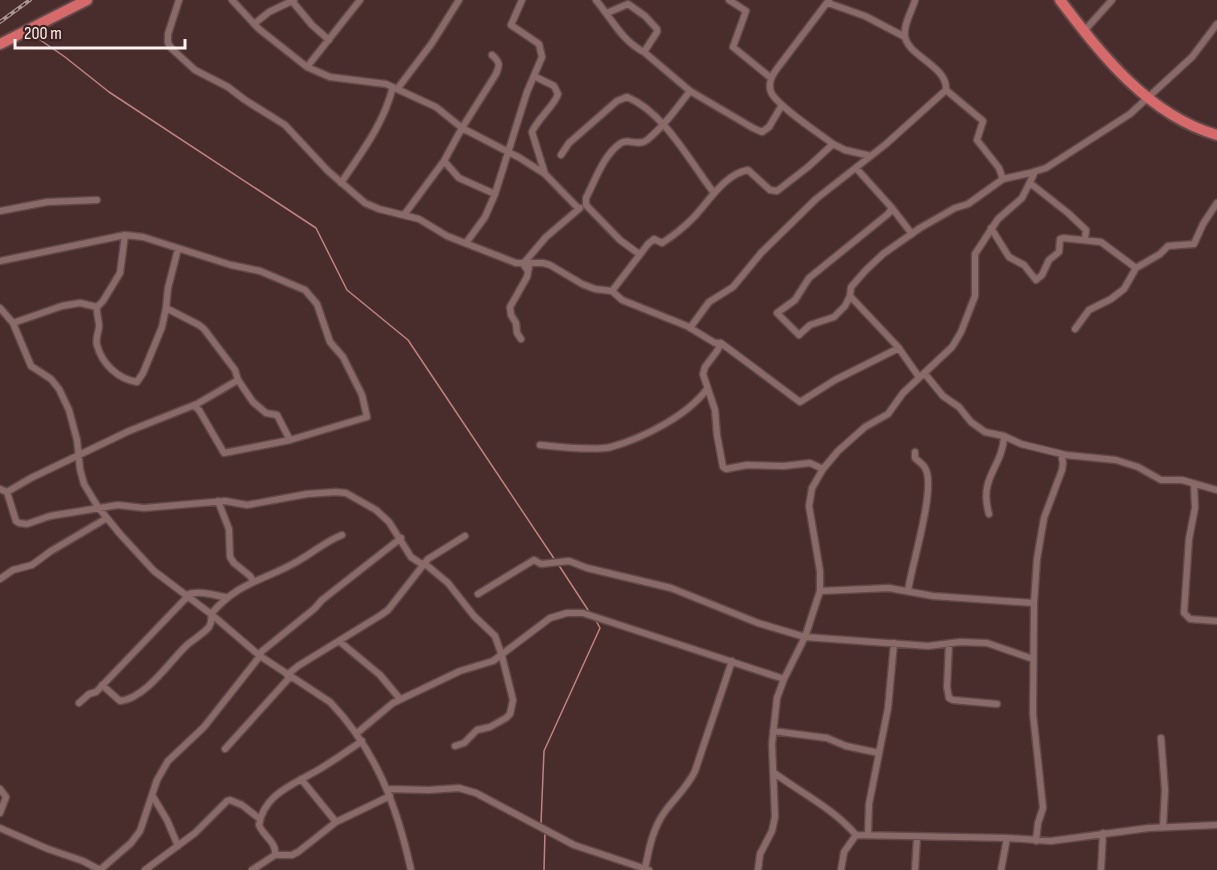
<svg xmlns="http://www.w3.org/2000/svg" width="1217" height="870" font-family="'Sofia Sans Condensed',sans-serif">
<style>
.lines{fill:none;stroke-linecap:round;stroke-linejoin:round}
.stream{stroke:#bf8383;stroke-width:1.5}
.street-casing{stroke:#604949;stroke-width:9}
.highway-casing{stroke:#604949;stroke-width:14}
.street{stroke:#8a6a69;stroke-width:6}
.highway{stroke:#d6696a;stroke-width:10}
.rail-casing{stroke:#a99493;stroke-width:4}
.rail{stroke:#3e2322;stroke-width:1.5;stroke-dasharray:4.5;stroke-linecap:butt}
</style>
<rect width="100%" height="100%" fill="#492d2c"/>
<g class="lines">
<!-- stream -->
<path class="stream" d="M33 35 65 57 109 92 316 228 347 290 408 340 555 560
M558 564 590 613
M541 823 544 751 600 628 595 619
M544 870 545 832"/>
<defs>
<path id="street" d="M179 0 168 34V43L172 49 195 70 228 87 245 100 285 125 328 171 365 203 379 209 419 219 447 236 516 263H543L550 265 582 284 595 289 612 291 622 300 687 326 715 343H721L800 402 835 380 899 348
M232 0 259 29 307 67 330 77 386 84 436 107 462 128 520 158 545 174 579 209
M596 0C611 18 622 41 644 52L690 91 753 128 762 132 769 127 782 105
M729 0 746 11 733 47 771 78
M915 0C912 11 903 25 905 36 907 56 948 66 946 90L983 121 977 140 999 168 1003 179
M292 1 312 25 329 40
M828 3 865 16 905 37
M607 13 628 4 645 16 657 29V32L644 52
M254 24 269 12 294 0
M1085 30 1112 0
M307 67 360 0
M534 76 554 86 558 94C555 105 538 118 532 132L545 174
M398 88 432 43 459 0
M833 144 845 150 871 156
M561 155 569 143 617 101 627 97C664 112 690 162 714 193
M444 161 459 178 495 194
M856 168 892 208 912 234
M341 183C363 150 383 125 393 87
M1030 183 1068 213 1086 230 1085 239
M586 205V198C595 181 603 155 621 143 629 138 638 147 647 140 664 126 677 108 690 91
M586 205 620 240 639 254
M0 211 47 202 97 200
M404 215 444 161 462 128 496 74C500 65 500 62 492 55
M991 228 1009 257 1024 265 1036 280 1042 275 1049 260 1059 252 1060 239 1063 238 1101 242 1136 268 1124 289 1111 299 1089 310 1075 329
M125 235 120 273 103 301 97 307C96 313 99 319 99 326 99 332 95 338 97 345 102 364 118 379 137 382L143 373 162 327 166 308 168 288 178 249
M466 243 485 217 495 194 527 92 542 57 539 44 511 25 522 0
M0 261 125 235 143 237 231 265 260 271 305 290 317 304 330 342 343 357 362 395 367 417 290 440 224 453 199 410 194 406
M1136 268 1160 254 1168 246 1194 244 1203 224 1217 203
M528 271 523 264 546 237 580 208
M612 291 648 244 654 239 662 243C673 236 683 228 692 219 708 203 724 174 748 170L770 190 777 191 808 167 833 144C820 134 776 105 771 92 768 84 771 77 776 70L829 0
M850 296 845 306 834 317 810 325 799 335 777 313 795 300 809 278 888 214 892 208
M0 308 13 323 31 366 51 379 59 389 69 410 77 440 80 469 84 484 98 507 120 534 154 571 211 614 260 656 330 702C376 750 397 806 411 870
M166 308 199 325 204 329 235 370 238 380 253 402 266 413 277 415 290 440
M13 323 62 306 80 303 97 307
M690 328 709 302 733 287 761 253 816 199 886 144 946 90
M521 339 517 333 516 323 511 315 510 307 527 277 529 267
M721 343 717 351 705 367 703 374 715 410 717 435 723 467 726 469 747 465 784 466 810 463 823 469
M925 374 943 396 959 407 971 422 985 432 1004 436 1021 444 1066 455 1116 460 1138 467 1161 480H1182L1217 490
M919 377 898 347 850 296 851 287 866 270 883 254 920 228 955 208 968 204 1003 179 1030 173 1046 168 1130 114 1192 57 1217 24
M540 445C558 447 594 451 611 447 643 438 687 416 707 389
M1194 484 1195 508 1189 539 1184 613 1190 619 1217 621
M0 489 7 492 31 478 129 431 197 404 238 380
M7 492 16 521 19 523 27 524 50 516 118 505 144 508 225 501 247 505 307 494 336 492 346 493 376 510 389 522 411 557 423 565
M218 501 229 529 230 557 234 563 250 576 253 581
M989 514C978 477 1003 467 1004 436
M424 563 448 583 474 616 495 636 502 656 513 700 510 714 506 718 490 727 477 730 464 743 455 746
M0 579 13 570 32 565 51 551 107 518
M820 591 889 588 933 596 1034 603
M908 591C911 567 937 486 925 468 923 464 918 461 915 458V452
M478 594 534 560 541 564 569 561 587 568 671 588 758 623 805 637 928 646 960 642 987 643 1033 659
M186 595C199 590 213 595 225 597
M339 641 380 675 400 699
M949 644 947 687 949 698 953 700 997 704
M287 675 298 666 381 615 388 610 428 559 465 536
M102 685 120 701C146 698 169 662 187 645 194 639 203 634 209 627 212 622 212 619 211 614 239 581 264 581 298 561 314 552 326 541 342 535
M79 703 89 694 96 692 188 596
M773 731 827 738 846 746 879 753
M357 733 393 703 460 671 493 661 550 618 567 613H583L784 679
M1161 738 1165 790 1163 827
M225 749 290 677
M773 772C801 793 833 808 856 835L1007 838 1051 841 1149 828 1217 825
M301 779 336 822
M0 789 6 797 0 813
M387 789 429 790 459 788 476 793 574 845 649 870
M152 795 167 820 178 846
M0 828 48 849 83 861 100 870
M868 834 869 804 888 708 894 643
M1036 841 1038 823 1043 808 1033 714 1034 603 1037 559 1044 518 1062 470 1063 463 1061 454
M275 855H292L298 852 336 822 390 796
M645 869C649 848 653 827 666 810 676 797 688 786 695 771L732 661
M100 870 131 843 140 831 157 780 168 761 204 727 260 656 261 652 314 609 322 600 401 538
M145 870 195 833 227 801 230 800 242 805 260 819
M252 870 275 855C277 842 263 836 259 825 264 792 298 783 323 767 336 759 349 750 362 741
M758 870 760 854 772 831 775 817 772 744 777 698 784 679 805 637 820 591V571L809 506 812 488 823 469 838 451 865 427 888 414 903 393 952 347 961 332 975 296V254L998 219 1022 198 1035 172
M841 870 844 852 856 835
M915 870 917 837
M1001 870 1007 838
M1101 870 1103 833"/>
<path id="highway" d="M1060 0C1101 54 1148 115 1217 135
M0 44 87 0"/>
</defs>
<!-- street casing -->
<use href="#street" class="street-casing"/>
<!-- highway casing -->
<use href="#highway" class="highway-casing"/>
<!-- street -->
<use href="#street" class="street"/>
<!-- highway -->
<use href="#highway" class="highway"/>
<defs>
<path id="rail" d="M0 22 30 0"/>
</defs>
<!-- rail casing -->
<use href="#rail" class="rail-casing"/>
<!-- rail -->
<use href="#rail" class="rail"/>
</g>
<!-- scale -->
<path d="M15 39v9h170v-9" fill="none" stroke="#fff0ef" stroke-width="3"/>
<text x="24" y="39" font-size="18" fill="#fff0ef" stroke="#3e2322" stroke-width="4.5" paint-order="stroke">200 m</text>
</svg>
